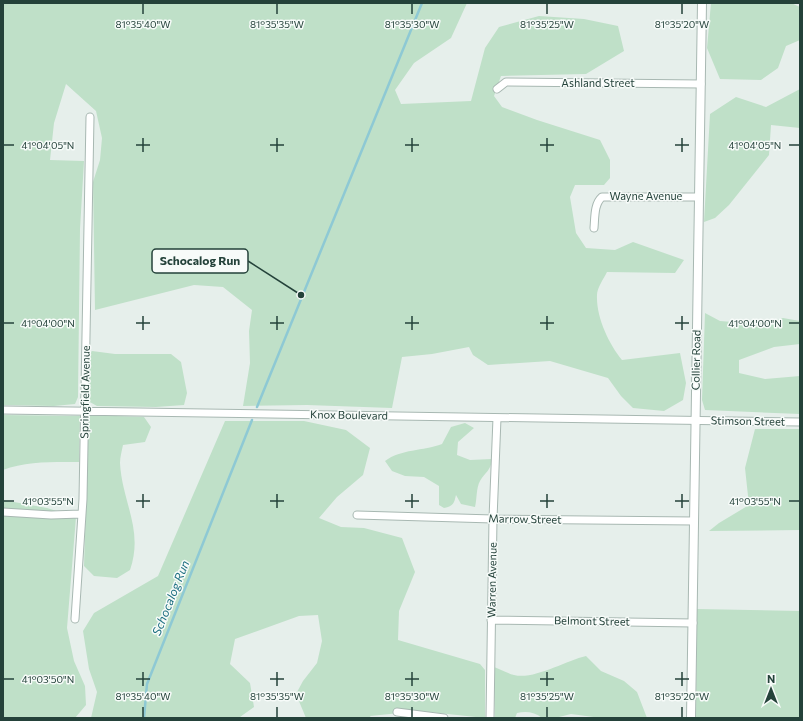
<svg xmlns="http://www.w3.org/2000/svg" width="803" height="721" font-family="Commissioner,sans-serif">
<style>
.green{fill:#bfe0c8}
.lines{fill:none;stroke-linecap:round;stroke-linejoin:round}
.stream{stroke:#8ec9d4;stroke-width:2.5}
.minor-casing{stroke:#a8b8b2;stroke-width:9}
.tertiary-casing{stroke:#a8b8b2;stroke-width:10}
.minor{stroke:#fff;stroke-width:7}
.tertiary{stroke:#fff;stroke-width:8}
.ticks{fill:none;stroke:#24423a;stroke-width:1.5}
.labels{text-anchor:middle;stroke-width:3;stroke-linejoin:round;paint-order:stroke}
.street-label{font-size:11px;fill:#24423a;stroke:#f7fbf9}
.water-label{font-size:12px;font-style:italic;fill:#1c6f80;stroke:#f7fbf9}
.ticks-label{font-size:10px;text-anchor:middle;fill:#24423a;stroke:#f7fbf9;stroke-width:3;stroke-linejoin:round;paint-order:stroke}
.leader{fill:none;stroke:#24423a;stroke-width:1.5}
.callout-dot{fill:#24423a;stroke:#f7fbf9;stroke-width:1.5}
.callout{fill:#f7fbf9;stroke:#24423a;stroke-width:1.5}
.callout-label{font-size:12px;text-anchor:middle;font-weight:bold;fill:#24423a}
</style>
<rect width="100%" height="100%" fill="#e6efeb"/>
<!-- green -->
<path class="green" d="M3 3H467L451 38 414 63 395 90 401 104 471 101 485 48 499 27 539 16 584 19 618 26 624 51 586 74 501 76 494 96 502 107 537 120 600 140 610 160V178L604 185H575L570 197 576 233 586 248 615 250 633 242 684 260 675 273 607 272C604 278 597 288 597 295 596 317 609 344 622 360L680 353 686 383 683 400 664 411 633 408 621 396 608 378 550 361 488 365 473 355 469 347 432 354 402 357 392 408 307 405 243 406 250 363 249 331 252 310 223 287 194 285 95 310 93 182 100 160 102 138 96 111 66 84 54 123 50 160 84 161 80 229 78 397 75 404 54 406 3 405Z
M711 3H791L800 7V40L786 46 778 68 761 80 720 79 707 48Z
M800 89V128L771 125 769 155 729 205 715 218 704 222 710 114 736 97 766 107Z
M705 313 720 321 745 323 770 322 783 318 800 321V344L774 347 739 360V373L765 379 800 376V414L705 410 702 400Z
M92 351 115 354H171L181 362 187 393 184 405 156 407 97 406 88 401 87 356Z
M3 415 80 416 79 462C54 462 26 461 3 470Z
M89 415 144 417 151 427 145 442 123 445C122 450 120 457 120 463 122 502 144 530 130 570L117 578 94 576 84 566Z
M225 421H304L346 430 370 448 363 475 337 497 319 518 341 527 364 528 402 538 415 572 399 611 398 640 480 664 485 670V718L420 711 370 716 371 718H306L296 694 303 681 317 663 322 641 318 615 299 616 235 639 230 664 250 683 254 707 240 717 91 718 97 692 89 669 83 631 94 613 158 576Z
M465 423 474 428 458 442 457 455 470 460 492 459C491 471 485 472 480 481 476 488 477 499 475 507L461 504 456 495C454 503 454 506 444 508L439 505V486L424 477 405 476 392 471 385 461C401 449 423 451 442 444L451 427Z
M755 429H800V530L709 531 719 523 749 505 745 468Z
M3 500 47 508 76 517 67 628 74 661 85 686 86 705 75 718H3Z
M697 609 800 611V718H696Z
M586 656 601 671 624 681 637 692 647 718H601L571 714 555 718H542C535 712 526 711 517 713L515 718H495L494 667C500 669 507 673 514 675 534 680 565 661 586 656Z"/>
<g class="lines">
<!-- stream -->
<path class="stream" d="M257 407 422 3
M144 718 147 684 252 420"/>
<defs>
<path id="minor" d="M497 89 506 82 701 84
M594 228C595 217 594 204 602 197H698
M3 410 800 422
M3 512 51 515 81 514
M357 515 493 519 694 521
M75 619 83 499 90 117
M491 620 693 623
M397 712 444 718
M490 718 493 519 497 418"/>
<path id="tertiary" d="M691 718 702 3"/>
</defs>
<!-- minor casing -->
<use href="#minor" class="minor-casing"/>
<!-- tertiary casing -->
<use href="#tertiary" class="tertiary-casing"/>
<!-- minor -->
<use href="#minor" class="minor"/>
<!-- tertiary -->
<use href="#tertiary" class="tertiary"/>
</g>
<!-- ticks -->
<path class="ticks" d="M143 4V14M277 4V14M412 4V14M547 4V14M682 4V14M143 138V152M277 138V152M412 138V152M547 138V152M682 138V152M4 145H14M136 145H150M270 145H284M405 145H419M540 145H554M675 145H689M789 145H799M143 316V330M277 316V330M412 316V330M547 316V330M682 316V330M4 323H14M136 323H150M270 323H284M405 323H419M540 323H554M675 323H689M789 323H799M143 494V508M277 494V508M412 494V508M547 494V508M682 494V508M4 501H14M136 501H150M270 501H284M405 501H419M540 501H554M675 501H689M789 501H799M143 672V686M277 672V686M412 672V686M547 672V686M682 672V686M4 679H14M136 679H150M270 679H284M405 679H419M540 679H554M675 679H689M143 707V717M277 707V717M412 707V717M547 707V717M682 707V717"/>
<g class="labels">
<!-- street labels -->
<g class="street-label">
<text x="598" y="87">Ashland Street</text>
<text x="646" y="200">Wayne Avenue</text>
<text transform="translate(696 360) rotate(-89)" y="4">Collier Road</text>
<text transform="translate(85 392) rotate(-89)" y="4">Springfield Avenue</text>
<text transform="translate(349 415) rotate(1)" y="4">Knox Boulevard</text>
<text transform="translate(748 421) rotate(1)" y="4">Stimson Street</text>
<text transform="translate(525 519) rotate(1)" y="4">Marrow Street</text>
<text transform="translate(492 580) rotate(-89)" y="4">Warren Avenue</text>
<text transform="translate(592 621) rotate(1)" y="4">Belmont Street</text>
</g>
<!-- water labels -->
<g class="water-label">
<text transform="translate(171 598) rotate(-68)" y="4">Schocalog Run</text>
</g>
</g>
<g class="ticks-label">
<text x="143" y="28">81°35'40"W</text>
<text x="277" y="28">81°35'35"W</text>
<text x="412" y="28">81°35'30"W</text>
<text x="547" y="28">81°35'25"W</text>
<text x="682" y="28">81°35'20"W</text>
<text x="48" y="149">41°04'05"N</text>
<text x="755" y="149">41°04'05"N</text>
<text x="48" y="327">41°04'00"N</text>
<text x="755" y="327">41°04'00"N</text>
<text x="48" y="505">41°03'55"N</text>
<text x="755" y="505">41°03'55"N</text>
<text x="48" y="683">41°03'50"N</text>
<text x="143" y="700">81°35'40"W</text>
<text x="277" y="700">81°35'35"W</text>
<text x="412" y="700">81°35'30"W</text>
<text x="547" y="700">81°35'25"W</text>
<text x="682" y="700">81°35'20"W</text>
</g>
<!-- callouts -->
<path class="leader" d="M301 295L248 261"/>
<circle class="callout-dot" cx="301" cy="295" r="4"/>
<rect class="callout" x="152" y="249" width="96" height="24" rx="4"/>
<g class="callout-label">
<text x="200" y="265">Schocalog Run</text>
</g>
<!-- border -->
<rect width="803" height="721" fill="none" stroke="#24423a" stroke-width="8"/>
<!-- north arrow -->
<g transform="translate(771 689)" stroke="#f7fbf9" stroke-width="3" paint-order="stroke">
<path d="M0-3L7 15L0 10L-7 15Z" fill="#24423a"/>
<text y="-6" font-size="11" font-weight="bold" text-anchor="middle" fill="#24423a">N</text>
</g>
</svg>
